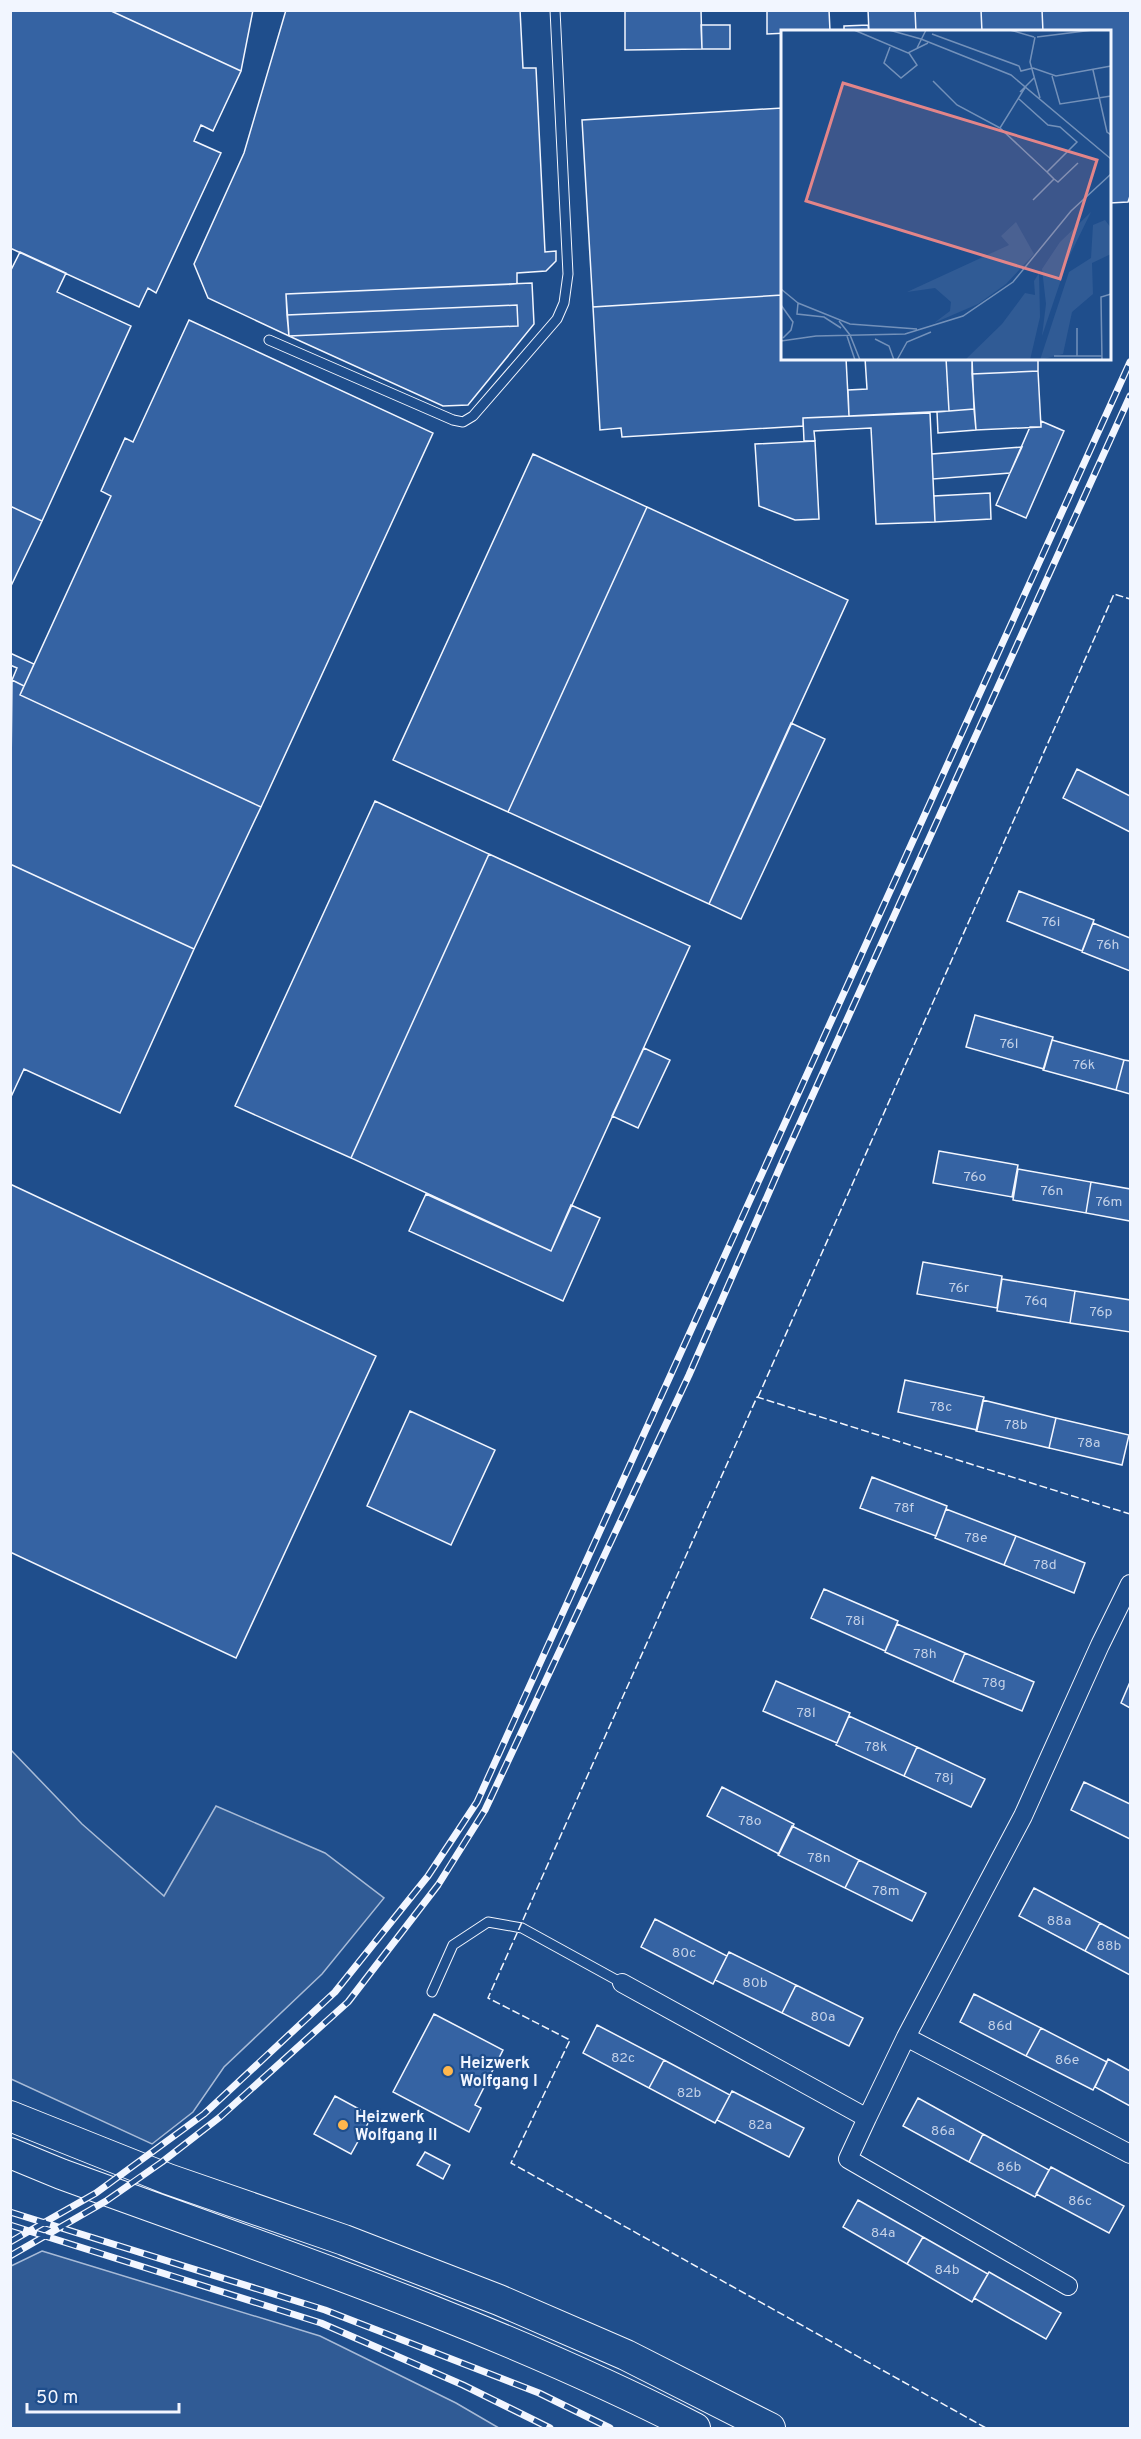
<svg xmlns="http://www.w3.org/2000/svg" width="1141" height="2439" font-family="Overpass,sans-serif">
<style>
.green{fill:#305b95;stroke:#a8bbd7;stroke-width:1.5}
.building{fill:#3563a3;stroke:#f2f6ff;stroke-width:1.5}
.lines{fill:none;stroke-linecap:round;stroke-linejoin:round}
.service-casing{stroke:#f2f6ff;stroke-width:11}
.minor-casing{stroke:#f2f6ff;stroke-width:20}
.trunk-casing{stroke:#f2f6ff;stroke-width:32}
.service{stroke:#1f4e8c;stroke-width:9}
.minor{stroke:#1f4e8c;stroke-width:18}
.trunk{stroke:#1f4e8c;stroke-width:30}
.rail-casing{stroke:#f2f6ff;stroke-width:7}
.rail{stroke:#1f4e8c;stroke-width:4.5;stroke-dasharray:14;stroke-linecap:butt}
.fence{stroke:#f2f6ff;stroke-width:1.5;stroke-dasharray:8 3;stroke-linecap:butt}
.poi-dot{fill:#ffb74d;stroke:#1f4e8c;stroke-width:2}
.labels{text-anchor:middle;stroke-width:4.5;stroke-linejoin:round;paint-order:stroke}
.number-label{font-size:14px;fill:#c3d1e8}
.poi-label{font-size:16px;font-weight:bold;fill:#f2f6ff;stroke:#1f4e8c;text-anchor:start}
.inset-road{fill:none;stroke:#7391ba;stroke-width:1.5}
.view{fill:#e38589;fill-opacity:0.15;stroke:#e38589;stroke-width:3}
.inset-edge{fill:none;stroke:#f2f6ff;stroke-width:3}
</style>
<rect width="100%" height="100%" fill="#1f4e8c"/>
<!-- green -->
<path class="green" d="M10 1749 82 1824 164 1896 216 1806 325 1853 384 1898 322 1974 224 2067 193 2112 152 2144 11 2079Z
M42 2251 320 2336 456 2403 499 2428H11V2266Z"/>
<!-- building -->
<path class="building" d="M10 10H109L241 71 213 131 201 125 194 141 221 153 156 293 148 288 139 307 10 248Z
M109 10H253L241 71Z
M286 10H520L523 68H536L545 252 556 251V261L546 271 517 273V284L286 294 289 336 208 298 194 264 244 153Z
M625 10H701L702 49 625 50Z
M767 10H829L830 31 767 34Z
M868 10H915L916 32H869Z
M915 10H981L982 32H916Z
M981 10H1042L1043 32H982Z
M1042 10H1130V196L1128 202 1110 203V32H1043Z
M701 25H730V49H702Z
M868 25 869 32H844V26Z
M782 108V295L593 307 582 120Z
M20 252 66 273 57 292 131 326 42 521 10 506V272Z
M532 283 534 324 468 405 443 406 289 336 518 326 517 305 287 315 286 294Z
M782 295V358H846L849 416 803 418V426L622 437 621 428 600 430 593 307Z
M517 305 518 326 289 336 287 315Z
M189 320 433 433 261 807 20 695 111 496 101 491 125 438 133 442Z
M865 358H946L949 411 849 416 848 390 867 389Z
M946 358H972L974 409 949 411Z
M972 358H1038V371L972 374Z
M1038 371 1041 427 976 430 972 374Z
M974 409 976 430 938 433 937 412Z
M930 413 935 522 876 524 871 428 814 431 815 441H804L803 418Z
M1041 421 1064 431 1026 518 996 505 1030 427H1041Z
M815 441 819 519 795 520 759 506 755 444Z
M1022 447 1010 473 933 479 932 454Z
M533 454 647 507 508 812 393 760Z
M990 493 991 519 935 522 934 496Z
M10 506 42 521 10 588Z
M647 507 848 600 709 904 508 812Z
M10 653 34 664 24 686 12 680 17 668 10 665Z
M12 680 24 686 20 695 261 807 194 949 10 864Z
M791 723 825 739 741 919 709 904Z
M1077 769 1130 796V832L1063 798Z
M375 801 489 854 351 1158 235 1106Z
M489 854 690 946 551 1251 351 1158Z
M10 864 194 949 120 1113 24 1069 10 1099Z
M1019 891 1094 920 1082 951 1007 921Z
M1093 923 1130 938V971L1082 952Z
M975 1015 1053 1037 1044 1069 966 1047Z
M1052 1040 1124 1060 1116 1090 1043 1070Z
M644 1048 670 1060 638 1128 612 1116Z
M1124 1060 1130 1061V1094L1116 1090Z
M939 1151 1018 1165 1012 1197 933 1183Z
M1018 1169 1091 1182 1086 1213 1013 1200Z
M1091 1182 1130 1189V1221L1086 1213Z
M10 1184 376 1356 236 1658 10 1552Z
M426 1194 551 1251 571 1205 600 1218 563 1301 409 1231Z
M923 1262 1002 1276 997 1308 917 1294Z
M1002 1279 1075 1291 1070 1323 997 1311Z
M1075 1291 1130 1300V1332L1070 1323Z
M905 1380 984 1397 977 1430 898 1412Z
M983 1400 1056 1418 1049 1448 976 1431Z
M410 1411 495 1450 451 1545 367 1506Z
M1056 1418 1129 1435 1122 1465 1049 1448Z
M872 1477 947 1506 936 1536 860 1508Z
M946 1509 1016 1536 1004 1565 935 1538Z
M1016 1536 1085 1563 1074 1593 1004 1565Z
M824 1589 898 1621 885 1651 811 1618Z
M897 1624 965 1653 953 1682 885 1652Z
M965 1653 1034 1682 1022 1711 953 1682Z
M776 1681 850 1713 837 1743 763 1711Z
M1130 1682V1708L1121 1703Z
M849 1716 917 1747 904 1776 836 1745Z
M917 1747 985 1779 971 1807 904 1776Z
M1084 1782 1130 1804V1839L1071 1810Z
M722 1787 794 1824 779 1854 707 1816Z
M792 1826 859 1860 845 1888 778 1855Z
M859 1860 926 1893 912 1921 845 1888Z
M1034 1888 1100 1923 1085 1951 1019 1916Z
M655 1919 727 1956 713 1984 641 1947Z
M1100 1923 1130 1939V1975L1085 1951Z
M729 1952 796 1985 782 2013 715 1980Z
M796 1985 863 2018 849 2046 782 2013Z
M974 1994 1041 2028 1026 2056 960 2022Z
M434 2014 503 2050 475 2105 481 2108 469 2132 393 2092Z
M597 2025 664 2060 649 2088 583 2053Z
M1041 2028 1107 2062 1093 2090 1026 2056Z
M1108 2059 1130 2071V2106L1095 2087Z
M664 2060 730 2095 715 2123 649 2088Z
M732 2091 804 2128 789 2157 717 2120Z
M335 2096 372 2116 351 2154 314 2134Z
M918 2098 983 2134 969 2162 903 2126Z
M983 2134 1049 2170 1035 2197 969 2162Z
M425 2152 450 2165 443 2179 417 2165Z
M1051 2167 1124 2206 1109 2233 1036 2194Z
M858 2200 923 2237 907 2264 843 2227Z
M923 2237 988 2274 972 2302 907 2264Z
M989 2272 1061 2313 1046 2339 974 2298Z"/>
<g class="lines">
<defs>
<path id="service" d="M269 340 453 420 463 422 473 416 557 319 564 303 568 274 555 10
M432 1992 453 1945 488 1922 522 1928 622 1983"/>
<path id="minor" d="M622 1983 867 2118 906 2037 1130 2154
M906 2037 1023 1816 1100 1645 1130 1584
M867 2118 848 2159 1068 2286"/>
<path id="trunk" d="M10 2116 168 2179 344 2240 499 2300 626 2355 770 2428
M10 2153 61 2174C275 2252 492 2324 695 2428"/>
</defs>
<!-- service casing -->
<use href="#service" class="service-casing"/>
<!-- minor casing -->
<use href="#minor" class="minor-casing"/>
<!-- trunk casing -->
<use href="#trunk" class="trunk-casing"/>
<!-- service -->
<use href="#service" class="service"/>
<!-- minor -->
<use href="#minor" class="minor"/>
<!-- trunk -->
<use href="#trunk" class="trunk"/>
<defs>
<path id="rail" d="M10 2212 325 2310 539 2393 610 2428
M10 2225 321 2323 463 2385 550 2428
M10 2242 96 2193 204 2114 335 1992 428 1876 477 1802 1130 362
M10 2256 106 2201 162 2162 220 2117 348 2002 438 1885 485 1810 689 1375 781 1165 1130 396"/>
</defs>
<!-- rail casing -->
<use href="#rail" class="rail-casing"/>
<!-- rail -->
<use href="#rail" class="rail"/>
<!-- fence -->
<path class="fence" d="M758 1397 1114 594 1130 599
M986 2428 511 2163 570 2040 488 1998 757 1397 1130 1514"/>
</g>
<!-- markers -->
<g class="poi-dot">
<circle cx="448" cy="2071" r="6"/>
<circle cx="343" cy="2125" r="6"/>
</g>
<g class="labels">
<!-- number labels -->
<g class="number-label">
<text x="1051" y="926">76i</text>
<text x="1108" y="949">76h</text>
<text x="1009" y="1048">76l</text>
<text x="1084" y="1069">76k</text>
<text x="975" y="1181">76o</text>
<text x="1052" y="1195">76n</text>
<text x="1109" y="1206">76m</text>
<text x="959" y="1292">76r</text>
<text x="1036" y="1305">76q</text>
<text x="1101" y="1316">76p</text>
<text x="941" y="1411">78c</text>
<text x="1016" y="1429">78b</text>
<text x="1089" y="1447">78a</text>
<text x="904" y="1512">78f</text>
<text x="976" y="1542">78e</text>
<text x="1045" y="1569">78d</text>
<text x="855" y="1625">78i</text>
<text x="925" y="1658">78h</text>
<text x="994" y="1687">78g</text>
<text x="806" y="1717">78l</text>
<text x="876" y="1751">78k</text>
<text x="944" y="1782">78j</text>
<text x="750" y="1825">78o</text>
<text x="819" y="1862">78n</text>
<text x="886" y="1895">78m</text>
<text x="1059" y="1925">88a</text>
<text x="1109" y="1950">88b</text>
<text x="684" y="1957">80c</text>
<text x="755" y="1987">80b</text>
<text x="823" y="2021">80a</text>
<text x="1000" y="2030">86d</text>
<text x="623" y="2062">82c</text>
<text x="1067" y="2064">86e</text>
<text x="689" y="2097">82b</text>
<text x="760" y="2129">82a</text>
<text x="943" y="2135">86a</text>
<text x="1009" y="2171">86b</text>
<text x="1080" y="2205">86c</text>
<text x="883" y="2237">84a</text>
<text x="947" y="2274">84b</text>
</g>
<!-- poi labels -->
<g class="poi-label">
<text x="460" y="2068">Heizwerk<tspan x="460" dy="18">Wolfgang I</tspan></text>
<text x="355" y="2122">Heizwerk<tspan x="355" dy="18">Wolfgang II</tspan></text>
</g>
</g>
<!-- overview -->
<g transform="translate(781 30)">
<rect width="330" height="330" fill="#1f4e8c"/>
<path d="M310 182 287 229 261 306 265 274 261 239 279 212ZM324 190 330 198V224L311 233 312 264 291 282 282 324 259 330 288 242 310 228 312 195ZM235 192 253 224 225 254 197 274 153 293 169 281 170 272 154 258 126 262 228 215 220 206ZM258 243 259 287 249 330H184L221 294 244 263 254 265 253 251Z" fill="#305b95"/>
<path class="inset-road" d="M73 0 127 23 147 13M108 0 140 9M229 0 253 7M151 4 238 36 240 41 252 38M254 7 249 32 259 68M256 7 312 0M140 9 230 45 330 129M109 17 103 33 120 48 136 35 128 23M136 18 145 0M252 38 275 46 330 36M312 40 326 102 330 105M271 46 279 74 330 66M152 51 176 75 219 98 245 56M239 62 253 48M238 69 267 95 279 97 296 112 266 142 273 149 252 170M219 98 266 142M273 149 277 152 297 133M0 259 17 273 16 284 43 287 60 298M17 273 69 294 136 299M0 275 12 292 10 300 2 308M58 291 69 305 79 330M296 298V326M66 306 74 330M94 309 108 316 113 330M0 311 35 306 124 304 182 286 232 252 290 181 330 144M273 326H321M116 330 126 312 150 302M321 330 320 267 330 264"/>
<path class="view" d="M62 53 316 130 279 249 25 171Z"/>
<rect width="330" height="330" class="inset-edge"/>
</g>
<!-- border -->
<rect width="1141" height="2439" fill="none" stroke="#f2f6ff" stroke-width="24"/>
<!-- scale -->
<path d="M27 2403v9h152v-9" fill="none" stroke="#f2f6ff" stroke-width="3"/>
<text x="36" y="2403" font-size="18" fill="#f2f6ff" stroke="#1f4e8c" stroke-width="4.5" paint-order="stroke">50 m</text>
</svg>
